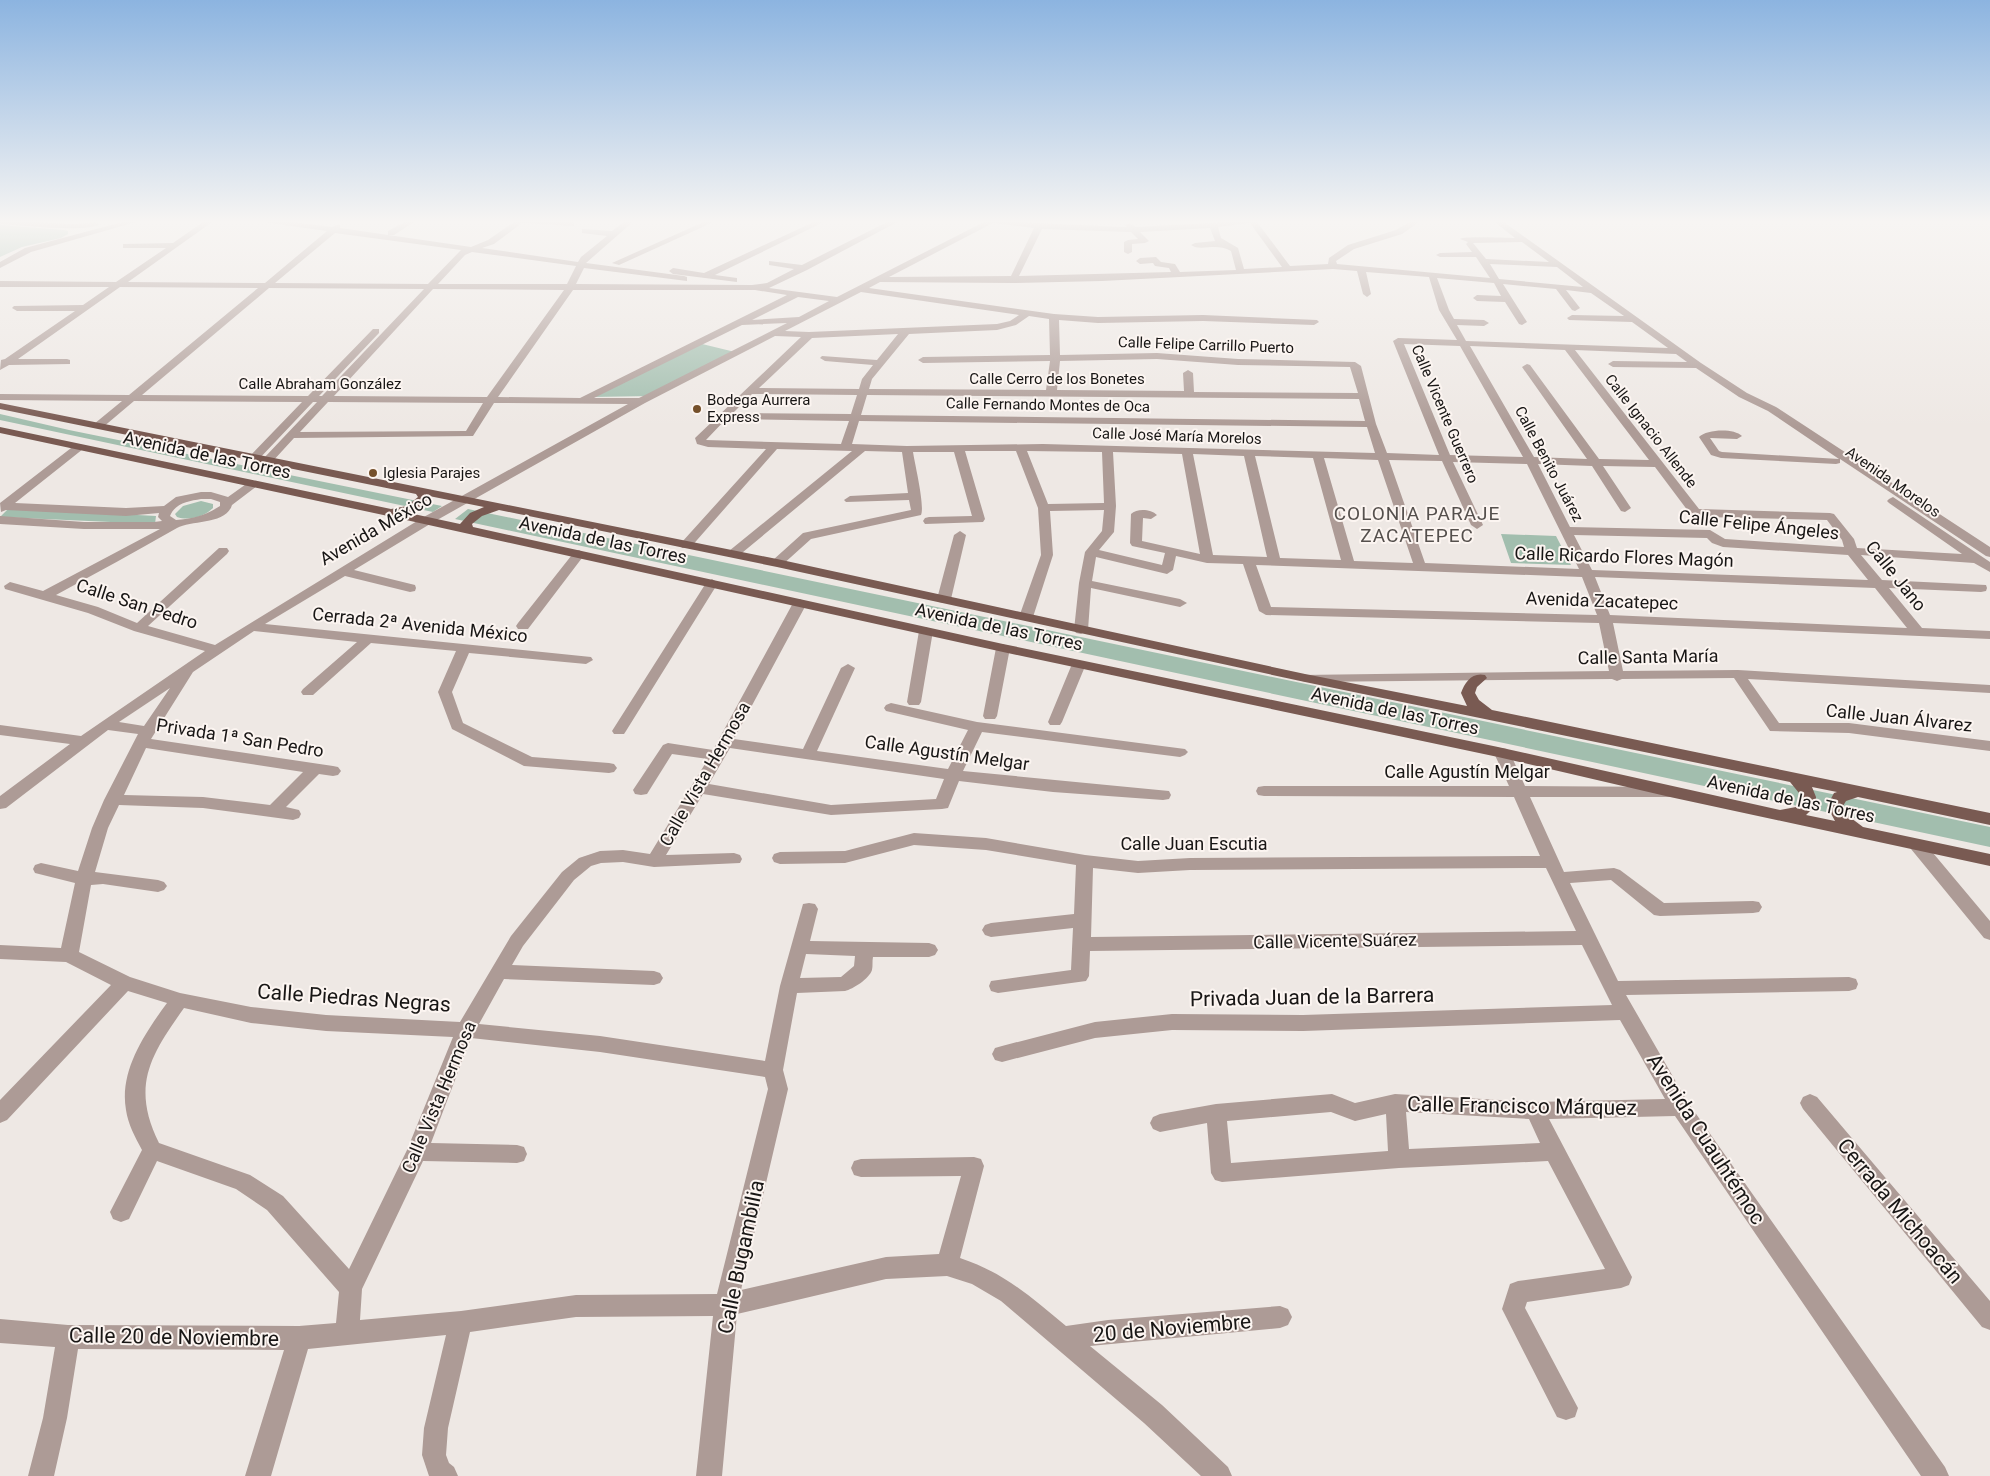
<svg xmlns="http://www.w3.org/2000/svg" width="1990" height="1476" font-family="Roboto,sans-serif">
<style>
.green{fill:#a2beae}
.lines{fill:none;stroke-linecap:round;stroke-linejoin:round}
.minor{fill:#ad9b96;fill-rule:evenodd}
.major{fill:#795a52;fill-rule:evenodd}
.poi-dot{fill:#75502b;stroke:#fcf5f1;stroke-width:2}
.labels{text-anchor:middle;stroke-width:4;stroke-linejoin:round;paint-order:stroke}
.far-street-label{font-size:15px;fill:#181615;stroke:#fcf5f1}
.far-poi-label{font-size:15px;fill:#181615;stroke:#fcf5f1;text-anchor:start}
.street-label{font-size:18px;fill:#181615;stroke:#fcf5f1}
.neighbourhood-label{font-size:19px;letter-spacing:1px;fill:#55504d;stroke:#fcf5f1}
.near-street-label{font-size:21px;fill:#181615;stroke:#fcf5f1}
</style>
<rect width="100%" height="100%" fill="#eee8e4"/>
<!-- green -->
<path class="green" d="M0 225 64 230 68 231V234L61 238 22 247 0 257Z
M698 343 735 352 651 396 591 397Z
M0 414 69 430 442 506 433 512 0 420Z
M201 501 213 504V508C204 517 189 521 177 517L175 514 183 506Z
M9 508 156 516 155 524 0 517Z
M468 509 1990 827V847L455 519Z
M1501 534 1556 536 1571 565 1511 563Z"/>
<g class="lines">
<!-- minor -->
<path class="minor" d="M0 220 74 224 96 222 100 224C87 233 19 225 0 224Z
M130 220H143L31 252 0 268V262L25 248Z
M206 220H215L128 282 265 283 327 231 262 222 258 220H278L332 227 337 225H340V228L471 247 488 240 517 220 571 222H574V226L522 223 494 244 482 248 578 262 581 257 607 236 582 233V229L612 231 626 220H635L586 263 684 276 687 277V281L584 268 576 284 752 285 767 283 794 269 769 265V261L802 265 891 220H901L807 270 769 288 837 297 984 222 982 220 1122 227H1127L1125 225 1129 223 1136 227 1262 220 1257 222 1290 266 1328 264 1329 258 1348 245 1396 230 1413 220H1422L1402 234 1354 249 1336 261 1337 264 1490 278 1476 257H1440L1436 255 1440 253 1472 252 1466 244 1468 242 1460 239C1464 236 1506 238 1515 238L1492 220H1501L1701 363 1747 393 1776 407 1990 547V557L1986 556 1840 459V463L1836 464 1721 458 1711 455 1699 437C1707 429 1734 428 1742 436L1737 439 1710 438 1719 451 1722 452 1839 459 1768 411 1739 397 1696 368 1613 367 1608 364 1613 361 1687 362 1676 354 1575 350 1699 509 1830 513 1834 514 1854 539 1857 548 1962 554 1889 503 1887 501 1889 499 1893 497 1990 562V572L1974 563 1861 555 1882 580 1986 585 1987 588 1986 591 1981 592 1889 588 1922 628 1990 631V639L1613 623 1623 671 1738 670 1990 685V693L1748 679 1779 723H1849L1990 741V751L1849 733 1770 731 1734 678 1622 679 1617 681 1612 679 1307 682 1302 681 1300 678 1302 675 1609 671 1599 623 1266 615 1259 611 1243 564 1207 563 1176 556 1173 570 1167 574 1096 557 1092 581 1180 599 1187 603 1180 607 1091 588 1088 630 1081 634 1076 633 1074 630 1079 583 1085 552 1102 531 1104 510 1050 511 1053 555 1033 617 1031 620H1021L1019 617 1041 555 1038 508 1016 451H965L985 519 983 522 925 524 923 521 925 518 929 517 972 516 954 452H913C915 465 925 506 921 515L811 539 781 566H773L771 563 773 560 803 533 911 510 909 500 846 502 844 500 850 496 908 493 902 452 865 451 737 557H729L727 554 729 551 852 451 777 449 690 548H682L680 545 682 542 766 449 708 447 697 444 695 438 801 337 775 336 645 403 430 524 354 570 415 585 416 588 415 591 410 592 345 576 265 624 591 657 593 660 586 664 469 653 452 692 463 723 532 757 609 763 614 764 617 768 614 772 609 773 524 766 452 729 438 692 456 651 371 643 313 695H303L301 692 303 689 357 642 254 631 193 672 151 739 333 766 338 767 341 771 338 775 333 776 319 774 286 807 299 810 301 814 299 818 293 820 203 808 119 805 108 828 95 872 158 880 164 882 167 886 164 890 158 892 103 884 91 885 79 952 130 977 180 993 251 1007 326 1015 460 1022 511 936 562 872 579 858 600 851 623 850 650 854 708 759 672 754 647 794 641 795 635 794 633 790 663 745 668 743 713 750 793 603 800 599 807 603 734 739 803 749 841 668 848 664 855 668 817 751 948 769 968 730 886 711 884 708 886 705 891 703 977 722 1185 749 1188 752 1185 755 1180 757 982 732 963 771 1169 791 1171 795 1169 799 1163 800 1053 792 959 781 948 808 942 809 831 815 703 794 666 855 734 853 740 855 742 859 740 863 654 867 623 862 601 863 591 866 574 880 523 946 512 965 654 971 660 973 663 978 660 983 654 985 504 979 479 1024 600 1036 765 1061 780 986 803 904 809 903 815 904 818 909 810 941 929 943 935 945 938 950 935 955 929 957H873C872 961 873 966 872 970 869 979 853 989 845 991L797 993 783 1070 788 1089 741 1290 886 1257 939 1254 961 1176 861 1177 854 1175 851 1168 854 1161 861 1159 974 1157 981 1159 984 1166 960 1258C1005 1273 1031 1297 1066 1326L1108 1320 1280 1306 1288 1309 1292 1317 1288 1325 1280 1328 1090 1346 1162 1405 1228 1467 1232 1476H1201L1144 1423 1001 1301 972 1284 947 1276 886 1279 737 1314 722 1476H696L713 1316 576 1317 470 1332 448 1428 446 1455 449 1463 454 1467 458 1476H429L422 1455 424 1428 446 1335 308 1349 271 1476H245L284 1350 78 1349 67 1418 54 1476H28L43 1418 55 1347 0 1343V1319L68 1325 299 1326 336 1323 339 1292 267 1210 236 1189 157 1161 129 1219 121 1222 113 1219 110 1212 142 1150C135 1137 128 1124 126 1110 119 1071 145 1033 167 1003L128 991 7 1120 0 1123V1100L111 985 66 962 0 959V945L61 948 75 883 35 873 33 869 35 865 41 863 78 871 92 828 104 800 138 734 108 730 6 808 0 809V796L70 744 0 735V725L81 736 205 651 134 631 88 613 5 589 4 586 10 582 43 591 160 529H84L0 524V516L84 522H154L162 521 158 517 159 513 126 516 6 510 1 512 0 503 75 445H83L84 447 83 449 15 503 126 508 164 506 176 497 201 492H211L228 497 249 482H257L259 484 257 486 232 505C226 525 191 520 177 528 137 551 96 573 56 595L98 607 137 623 219 548H227L229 551 227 554 148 626 215 645 422 518 628 404 494 403 473 436 294 438 272 462H264L262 460 264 458 317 402H313L258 460H250L248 458 250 456 302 402 134 401 102 428H94L93 426 94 424 122 401 0 400V394L129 395 258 288 120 287 18 359H67L70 360V364L9 365 0 370 1 360 5 359 75 311H17L12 308 14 306 83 305 109 287H0V281L116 282 166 248H123V244L173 243ZM993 223 1034 228 1011 276 889 277ZM1250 223 1282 267 1244 269 1238 248 1221 238 1218 227ZM1210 228 1215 241 1195 243 1191 245C1201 252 1216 242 1231 251L1236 270 1180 272 1175 264 1161 262 1156 257 1140 258 1136 261 1140 264 1153 263 1155 266 1169 268 1171 272 1019 276 1042 229 1131 232 1138 239 1128 240 1124 242V252L1128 254 1132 252V244L1145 243 1149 241 1140 232ZM335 233 461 250 428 284 275 283ZM1522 242 1549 262 1486 259 1473 243ZM472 252 576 266 567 284H438L465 255ZM1490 264 1557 267 1583 287 1499 279ZM1333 269 1357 271 1363 294 1367 297 1371 294 1366 272 1429 277 1439 310 1457 340 1398 338 1393 341 1439 455 1387 453 1376 424 1361 366 1355 362 1238 359 1157 353 1060 355 1059 320 1098 323 1203 321 1314 325 1319 322 1317 320 1203 315 1098 317 1054 314 869 288 880 282 1013 283 1102 281ZM1437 278 1494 283 1501 296 1477 295 1473 298 1477 301 1505 302 1519 324 1522 325 1527 322 1503 284 1556 289 1572 310 1575 311 1580 308 1566 290 1591 293 1624 316 1572 315 1567 318 1569 320 1632 322 1668 348 1466 341 1457 325 1484 326 1489 323 1484 320 1454 319 1449 310ZM269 288 424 289 322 396H319L379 333V329H373L308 396 142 395ZM433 289 564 290 487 397 334 396ZM573 290H755L787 295 580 398 498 397ZM861 292 1019 315 1010 321 997 324 809 332 785 331ZM798 297 829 301 799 317 752 320ZM1029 316 1049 319 1050 355 923 357 918 360 923 363 1050 361 1046 390 869 389 872 379 909 334 997 330 1016 325ZM787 323 639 398H594L742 325ZM898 334 877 360 822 356 820 358 825 361 873 365 862 379 859 389 759 388 812 338ZM1404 344 1460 346 1523 457 1450 455ZM1470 346 1565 350 1649 460 1599 459 1530 365 1527 364 1522 367 1587 459 1534 457ZM1157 359 1238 365 1350 367 1358 393 1194 392 1193 373 1188 370 1183 373 1184 391 1057 390 1060 361ZM752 394 857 395 851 414 733 413ZM867 395 1359 399 1365 421 861 415ZM328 402 483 403 466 431 300 432ZM726 419 849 421 841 444 706 440ZM859 421 1367 427 1375 453 1043 444 907 446 852 444ZM1027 451 1102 452 1104 503 1048 504ZM1113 452 1182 454 1200 554 1142 541 1143 518 1151 519 1157 515C1151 509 1137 508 1131 514L1130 543 1132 546 1165 553 1162 565 1099 550 1114 532 1116 506ZM1193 454 1244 456 1267 557 1213 555ZM1255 456 1313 458 1341 560 1280 558ZM1324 458 1378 460 1413 563 1354 561ZM1389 460 1442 461 1471 525 1477 529 1483 525 1453 462 1527 464 1579 569 1425 563ZM1538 464 1592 466 1621 511 1625 512 1631 508 1603 466 1655 467 1697 523H1705L1707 520 1705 517 1827 520 1842 540 1844 547 1725 539 1710 530 1570 527ZM201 499H211L220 502V506C206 515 193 519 176 520L170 516C175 503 189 501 201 499ZM1574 535 1707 538 1712 543 1723 547 1848 555 1868 580 1592 570ZM1256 565 1582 577 1597 615 1271 607ZM1595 577 1875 588 1907 628 1610 615ZM170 688 144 726 119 722ZM146 748 303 772 270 805 203 797 124 795ZM730 748 944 779 936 799 831 805 709 784ZM806 954 855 956 854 966 841 977 800 978ZM184 1008 251 1023 326 1031 453 1037 407 1150 349 1269 283 1196 250 1175 159 1143C131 1086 150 1056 184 1008ZM471 1038 600 1052 765 1077 768 1089 717 1294 576 1295 461 1311 360 1320 362 1289 423 1161 517 1163 524 1161 527 1154 524 1147 517 1145 431 1143Z
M408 220H417L394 235H388V231Z
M708 220H718L619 265 612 263Z
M818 220H828L715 275 737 278V282L673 274 669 271 673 268 704 273Z
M960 531 966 535 951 599 944 603 939 602 937 599 954 535Z
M579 550 585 554 528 629H518L516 626 518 623 575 551Z
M712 579 718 583 626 731 624 734H614L612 731 706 583Z
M926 627 933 631 921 702 919 705H909L907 702 919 631Z
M1003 644 1010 648 997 716 995 719H985L983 716 996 648Z
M1079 660 1086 664 1062 722 1060 725H1050L1048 722 1072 664Z
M1502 748 1507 749 1510 753 1525 786 1669 787 1675 788 1677 792 1675 796 1669 797H1530L1564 872 1614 868 1620 870 1664 903 1753 901 1759 902 1762 907 1759 912 1753 913 1660 916 1654 915 1611 880 1570 883 1618 981 1849 977 1856 979 1858 984 1856 989 1849 991 1626 995 1687 1101 1945 1467 1949 1476H1921L1675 1116 1549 1119 1632 1277 1629 1285 1621 1288 1527 1302 1525 1308 1578 1408 1575 1417 1566 1420 1557 1417 1502 1309 1510 1284 1518 1281 1605 1269 1548 1161 1399 1168 1222 1182 1215 1180 1211 1173 1207 1123 1160 1132 1153 1129 1150 1123 1153 1117 1160 1114 1216 1104 1332 1094 1355 1103 1395 1094 1535 1102 1665 1099 1620 1020 1303 1031 1172 1030 1095 1038 1002 1062 995 1060 992 1054 995 1048 1002 1046 1095 1022 1172 1014 1303 1015 1612 1005 1582 945 1090 951 1089 976 1086 981 998 993 991 991 989 986 991 981 1071 970 1073 928 991 937 985 935 982 930 985 925 991 923 1074 914 1076 865 986 850 914 845 845 863 780 864 774 862 772 858 774 854 780 852 845 851 914 833 986 838 1085 855 1138 861 1190 858 1540 856 1514 797 1264 796 1258 795 1256 791 1258 787 1264 786H1509L1494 753 1497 749ZM1093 868 1138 873 1190 870 1546 868 1576 931 1091 937ZM1331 1112 1355 1121 1386 1114 1388 1151 1231 1163 1227 1121ZM1406 1112 1529 1119 1540 1143 1409 1149Z
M1917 839 1923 841 1990 921V940L1984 938 1911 849 1909 845 1911 841Z
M1810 1094 1817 1097 1990 1301V1330L1982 1327 1803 1109 1800 1103 1803 1097Z"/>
<!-- major -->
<path class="major" d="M0 403 777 559 1305 674 1467 706 1461 693C1465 682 1472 672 1485 675L1487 678 1477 687 1475 693 1479 700 1492 710 1990 813V825L1858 797 1846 801 1843 806 1847 815 1863 827 1990 854V866L1670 797 1498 757 1003 652 388 516 0 433V427L391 509 407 506 418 497 416 494 0 409ZM429 496 484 507 470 513 460 524 409 513 423 506ZM499 510 777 567 1305 682 1790 782 1799 793 1800 803 1796 807 1780 810 1498 747 1003 644 473 527 472 524 482 516ZM1812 787 1837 792 1834 793 1827 806 1835 821 1806 815 1816 805V797Z"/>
</g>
<!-- sky -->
<linearGradient id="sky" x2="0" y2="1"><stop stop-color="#8cb4e0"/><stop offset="0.52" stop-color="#f7f5f3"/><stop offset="1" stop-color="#f7f5f3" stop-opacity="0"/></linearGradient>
<rect width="1990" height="427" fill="url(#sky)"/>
<!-- markers -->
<g class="poi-dot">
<circle cx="697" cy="409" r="5"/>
<circle cx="373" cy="473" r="5"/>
</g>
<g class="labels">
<!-- far-street labels -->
<g class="far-street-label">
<text transform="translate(1206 345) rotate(2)" y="5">Calle Felipe Carrillo Puerto</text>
<text x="1057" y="384">Calle Cerro de los Bonetes</text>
<text x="320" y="389">Calle Abraham González</text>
<text transform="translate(1048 405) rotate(1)" y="5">Calle Fernando Montes de Oca</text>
<text transform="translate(1445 414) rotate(67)" y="5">Calle Vicente Guerrero</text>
<text transform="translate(1651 431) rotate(52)" y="5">Calle Ignacio Allende</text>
<text transform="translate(1177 436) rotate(2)" y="5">Calle José María Morelos</text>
<text transform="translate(1549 464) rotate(62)" y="5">Calle Benito Juárez</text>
<text transform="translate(1893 482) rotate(35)" y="5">Avenida Morelos</text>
</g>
<!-- far-poi labels -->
<g class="far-poi-label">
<text x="707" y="405">Bodega Aurrera<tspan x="707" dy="17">Express</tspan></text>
<text x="383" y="478">Iglesia Parajes</text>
</g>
<!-- street labels -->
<g class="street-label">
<text transform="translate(207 455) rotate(12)" y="6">Avenida de las Torres</text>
<text transform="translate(1759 525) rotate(6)" y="6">Calle Felipe Ángeles</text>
<text transform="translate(376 529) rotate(-30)" y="6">Avenida México</text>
<text transform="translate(603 540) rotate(12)" y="6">Avenida de las Torres</text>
<text transform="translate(1624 557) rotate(2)" y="6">Calle Ricardo Flores Magón</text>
<text transform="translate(1896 576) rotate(51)" y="6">Calle Jano</text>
<text transform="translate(1602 601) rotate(2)" y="6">Avenida Zacatepec</text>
<text transform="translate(137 604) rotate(18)" y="6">Calle San Pedro</text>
<text transform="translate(420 625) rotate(6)" y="6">Cerrada 2ª Avenida México</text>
<text transform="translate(999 627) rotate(12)" y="6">Avenida de las Torres</text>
<text transform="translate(1648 657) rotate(-1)" y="6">Calle Santa María</text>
<text transform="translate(1395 711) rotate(12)" y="6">Avenida de las Torres</text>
<text transform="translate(1899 718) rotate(6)" y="6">Calle Juan Álvarez</text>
<text transform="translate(240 738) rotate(9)" y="6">Privada 1ª San Pedro</text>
<text transform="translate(947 753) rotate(8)" y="6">Calle Agustín Melgar</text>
<text x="1467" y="778">Calle Agustín Melgar</text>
<text transform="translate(705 774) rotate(-60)" y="6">Calle Vista Hermosa</text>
<text transform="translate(1791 799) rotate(12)" y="6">Avenida de las Torres</text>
<text x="1194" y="850">Calle Juan Escutia</text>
<text transform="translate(1335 941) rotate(-1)" y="6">Calle Vicente Suárez</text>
<text transform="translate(439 1097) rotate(-67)" y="6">Calle Vista Hermosa</text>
</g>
<!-- neighbourhood labels -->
<g class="neighbourhood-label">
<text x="1417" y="520">COLONIA PARAJE<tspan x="1417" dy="22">ZACATEPEC</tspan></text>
</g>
<!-- near-street labels -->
<g class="near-street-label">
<text transform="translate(1312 997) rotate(-1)" y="7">Privada Juan de la Barrera</text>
<text transform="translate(354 998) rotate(4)" y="7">Calle Piedras Negras</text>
<text transform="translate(1522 1106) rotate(1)" y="7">Calle Francisco Márquez</text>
<text transform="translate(1706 1139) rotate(57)" y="7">Avenida Cuauhtémoc</text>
<text transform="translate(1900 1211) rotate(50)" y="7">Cerrada Michoacán</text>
<text transform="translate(741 1257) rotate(-78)" y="7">Calle Bugambilia</text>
<text transform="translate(1172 1328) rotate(-5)" y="7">20 de Noviembre</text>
<text transform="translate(174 1337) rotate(1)" y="7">Calle 20 de Noviembre</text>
</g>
</g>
</svg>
